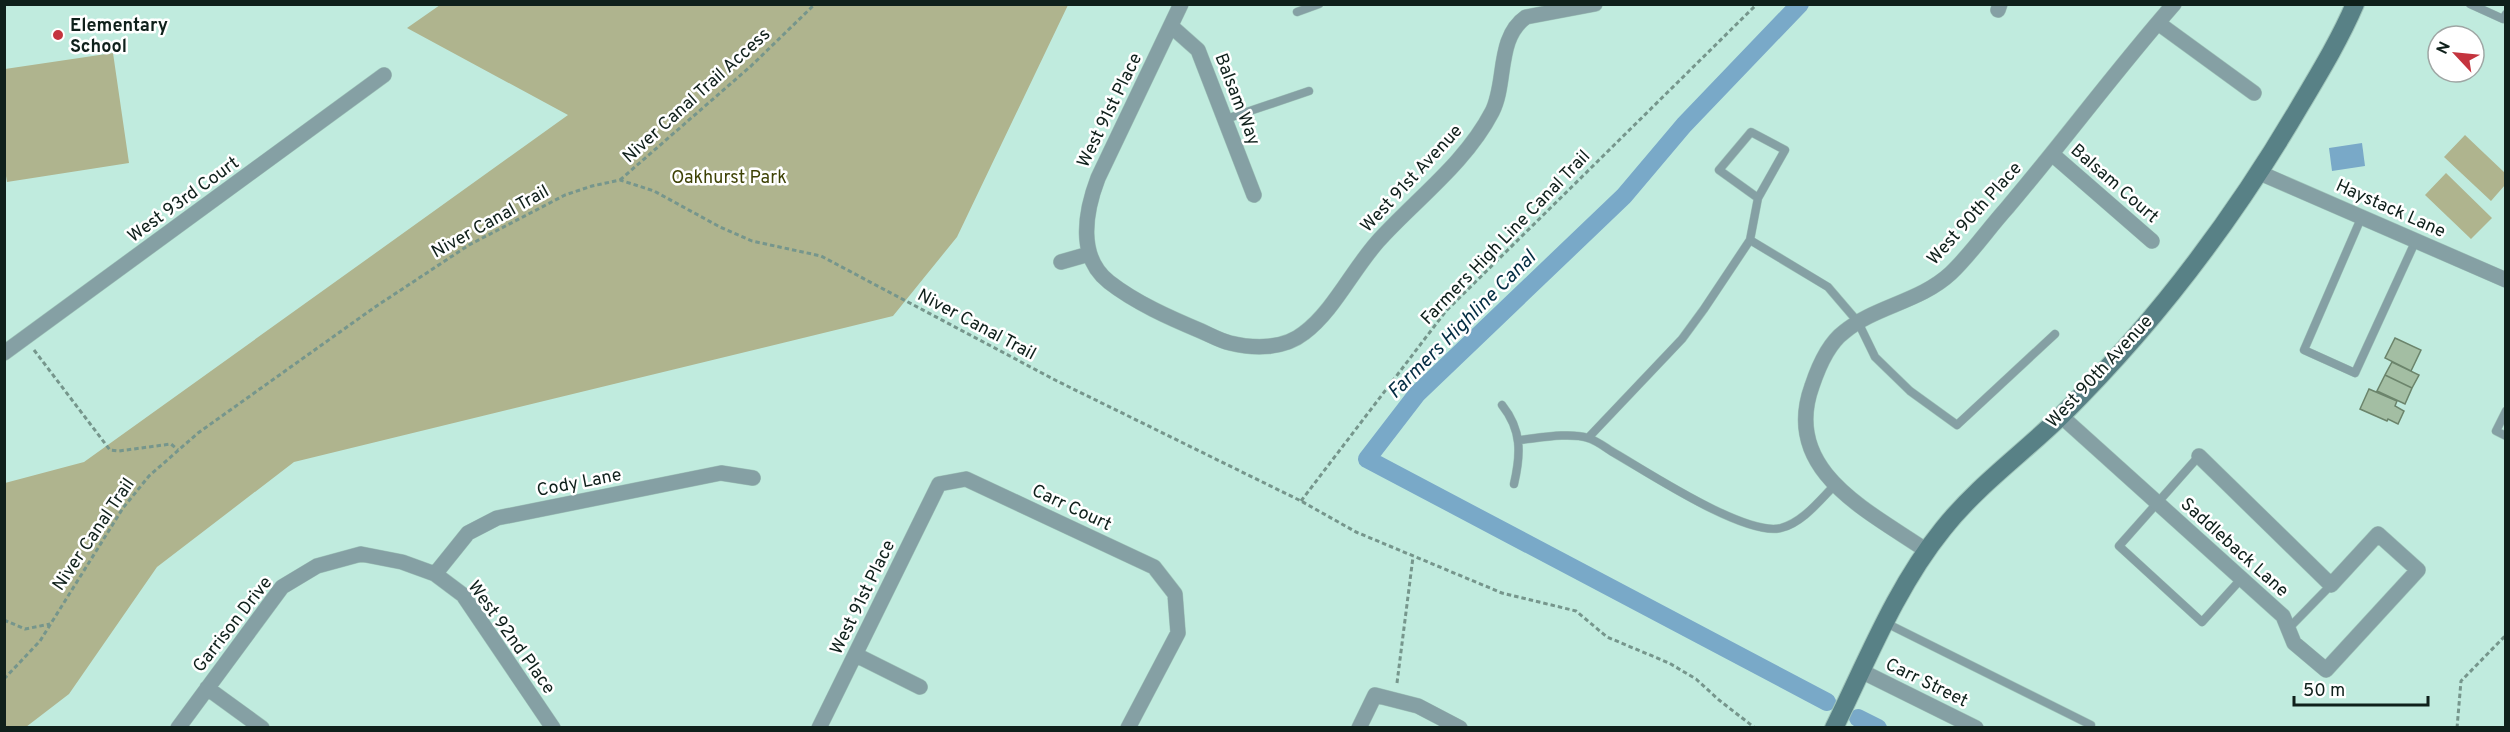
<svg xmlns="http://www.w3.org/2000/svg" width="2510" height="732" font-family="Overpass,sans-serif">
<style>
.green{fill:#afb48e}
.water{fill:#79a9c8}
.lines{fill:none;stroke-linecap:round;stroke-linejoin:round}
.canal{stroke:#79a9c8;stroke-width:18}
.building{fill:#a3bea3;stroke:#6b846b;stroke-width:1.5}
.lane-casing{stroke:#a0c6bb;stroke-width:9}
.street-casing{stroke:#a0c6bb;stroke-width:16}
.secondary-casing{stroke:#a0c6bb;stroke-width:20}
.path{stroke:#76968c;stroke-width:3;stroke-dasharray:4.5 3;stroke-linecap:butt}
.lane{stroke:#85a0a4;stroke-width:8}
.street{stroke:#85a0a4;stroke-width:15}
.secondary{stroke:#588186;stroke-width:18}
.poi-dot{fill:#c4343e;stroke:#fff;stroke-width:2}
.labels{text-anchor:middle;stroke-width:5;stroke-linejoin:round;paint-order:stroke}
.poi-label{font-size:18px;font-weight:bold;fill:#0f201b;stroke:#fff;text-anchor:start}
.street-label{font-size:18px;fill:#0f201b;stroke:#fff}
.park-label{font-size:18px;fill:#3e4205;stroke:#fff}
.water-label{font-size:20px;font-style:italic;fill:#032d43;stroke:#fff}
</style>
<rect width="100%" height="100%" fill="#c0ebde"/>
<!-- green -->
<path class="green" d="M440 5H1068L957 237 893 316 294 462 157 567 69 694 26 727H5V483L84 462 568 115 407 28Z
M113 53 129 163 7 182 4 164 5 69Z
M2465 135 2505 173V185L2491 201 2444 157Z
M2446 173 2492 218 2471 239 2425 195Z"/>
<!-- water -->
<path class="water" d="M2362 143 2365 166 2332 171 2329 148Z"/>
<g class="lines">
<!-- canal -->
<path class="canal" d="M1800 4 1684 125 1624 196 1417 394 1367 459 1827 702
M1858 718 1878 728"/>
</g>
<!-- building -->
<path class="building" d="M2395 338 2421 350 2411 371 2385 358Z
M2392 362 2419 375 2412 388 2385 375Z
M2385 375 2412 388 2405 404 2377 391Z
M2369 389 2397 401 2395 406 2404 411 2398 424 2388 419 2387 421 2360 409Z"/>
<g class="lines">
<defs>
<path id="lane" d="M2470 4 2503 19 2506 14
M1297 12 1319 4
M1226 119 1309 91
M2362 216 2304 350 2355 373 2416 240
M1750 240 1828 287 1858 322 1875 357 1910 391 1957 425 2055 334
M1502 405C1522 430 1521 454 1514 484
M2506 411 2496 431 2506 436
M1588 438 1682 339 1704 309 1750 240 1758 198 1785 150 1751 132 1719 170 1758 198
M1520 440C1539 438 1570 432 1588 438 1598 441 1607 449 1616 454 1649 473 1746 537 1781 528 1802 523 1819 501 1834 486
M2199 456 2119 546 2202 622 2242 578
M1886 623 2091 725 2090 728
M2288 629 2331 585"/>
<path id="street" d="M1181 4 1098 178C1085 212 1077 257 1109 282 1136 303 1170 318 1201 331 1210 335 1221 341 1230 343 1255 349 1284 349 1304 333 1334 311 1355 265 1381 238 1419 197 1466 162 1492 112 1507 83 1496 38 1526 17L1595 4
M1998 10 2000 4
M2158 23 2254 93
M1171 26 1198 50 1254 195
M2052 154 2152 241
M2260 173 2506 280
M1061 262 1089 254
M4 353 384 75
M2061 416 2283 616 2294 643 2326 670 2418 570 2378 534 2331 585 2199 456
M1927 551C1869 511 1781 471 1812 386 1818 368 1828 344 1844 332 1875 306 1920 302 1951 273 1971 254 1988 229 2007 208 2064 141 2116 70 2174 4
M435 574 468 533 497 518 721 473 753 478
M856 655 920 687
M1861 671 1976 728
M207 688 262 728
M178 728 282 587 317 566 361 554 402 562 435 574 463 595 553 728
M819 728 939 484 966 479 1154 567 1175 594 1178 633 1128 728
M1359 728 1375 695 1418 706 1460 728"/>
<path id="secondary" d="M1834 728C1867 661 1896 587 1943 529 1977 486 2022 454 2061 416 2154 324 2235 217 2301 104 2320 72 2340 39 2355 4"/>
</defs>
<!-- lane casing -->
<use href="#lane" class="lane-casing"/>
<!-- street casing -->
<use href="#street" class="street-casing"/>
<!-- secondary casing -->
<use href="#secondary" class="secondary-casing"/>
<!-- path -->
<path class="path" d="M620 180 751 66 815 4
M34 350 110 450 119 451 171 444 178 450
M1301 501 1446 311 1757 4
M4 620 25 629 50 624
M4 679 40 641 123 508 149 476 198 433 375 307 469 245 565 195 592 186 620 180 654 191 720 227 752 241 821 256 1057 381 1301 501 1356 532 1502 593 1576 611 1607 637 1669 663 1696 679 1719 700 1755 728
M1397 683 1413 557
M2457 728 2461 681 2506 635"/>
<!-- lane -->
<use href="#lane" class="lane"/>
<!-- street -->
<use href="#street" class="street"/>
<!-- secondary -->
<use href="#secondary" class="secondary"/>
</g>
<!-- markers -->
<circle class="poi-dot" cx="58" cy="35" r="6"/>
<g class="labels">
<!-- poi labels -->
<g class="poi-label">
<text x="70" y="31">Elementary<tspan x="70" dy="21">School</tspan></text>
</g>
<!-- street labels -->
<g class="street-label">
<text transform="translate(696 95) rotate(-42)" y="6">Niver Canal Trail Access</text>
<text transform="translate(1238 99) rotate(69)" y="6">Balsam Way</text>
<text transform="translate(1109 110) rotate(-64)" y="6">West 91st Place</text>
<text transform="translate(1411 178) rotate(-47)" y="6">West 91st Avenue</text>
<text transform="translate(2115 183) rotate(41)" y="6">Balsam Court</text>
<text transform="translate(183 199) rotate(-36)" y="6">West 93rd Court</text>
<text transform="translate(2391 208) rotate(24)" y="6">Haystack Lane</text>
<text transform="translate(1974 213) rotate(-48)" y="6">West 90th Place</text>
<text transform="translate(490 221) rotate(-29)" y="6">Niver Canal Trail</text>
<text transform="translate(1505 237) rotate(-46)" y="6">Farmers High Line Canal Trail</text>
<text transform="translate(977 324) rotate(28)" y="6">Niver Canal Trail</text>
<text transform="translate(2099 371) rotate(-47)" y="6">West 90th Avenue</text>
<text transform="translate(579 482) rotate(-11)" y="6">Cody Lane</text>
<text transform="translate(1072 507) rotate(25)" y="6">Carr Court</text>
<text transform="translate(93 534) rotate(-56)" y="6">Niver Canal Trail</text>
<text transform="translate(2235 547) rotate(42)" y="6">Saddleback Lane</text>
<text transform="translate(862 597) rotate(-64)" y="6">West 91st Place</text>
<text transform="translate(232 624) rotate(-52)" y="6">Garrison Drive</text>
<text transform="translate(512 637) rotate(54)" y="6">West 92nd Place</text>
<text transform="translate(1927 682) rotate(26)" y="6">Carr Street</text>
</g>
<!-- park labels -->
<g class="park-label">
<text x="729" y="183">Oakhurst Park</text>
</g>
<!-- water labels -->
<g class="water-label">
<text transform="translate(1461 324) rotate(-45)" y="7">Farmers Highline Canal</text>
</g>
</g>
<!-- border -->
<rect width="2510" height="732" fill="none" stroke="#0f201b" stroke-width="12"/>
<!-- north arrow -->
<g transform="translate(2456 54) rotate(296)"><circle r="28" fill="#ffffff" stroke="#9fa6a4" stroke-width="1.5"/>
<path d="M0-4.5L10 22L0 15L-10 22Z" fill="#c4343e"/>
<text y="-9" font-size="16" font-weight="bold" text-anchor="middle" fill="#0f201b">N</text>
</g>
<!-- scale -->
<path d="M2294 696v9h134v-9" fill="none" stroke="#0f201b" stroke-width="3"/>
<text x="2303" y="696" font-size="18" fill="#0f201b" stroke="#ffffff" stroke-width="4.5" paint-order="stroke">50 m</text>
</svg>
